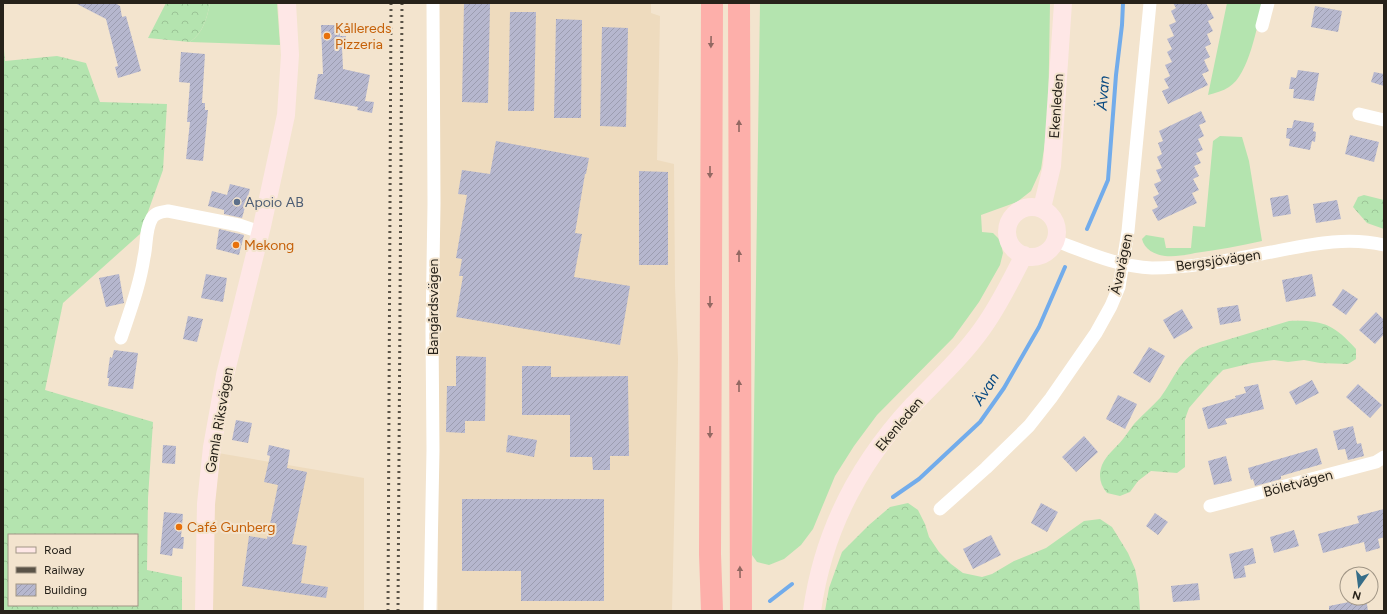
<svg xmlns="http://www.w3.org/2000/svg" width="1387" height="614" font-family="Figtree,sans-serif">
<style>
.built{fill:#eedbbe}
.grass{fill:#b4e4af}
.forest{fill:url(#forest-crowns);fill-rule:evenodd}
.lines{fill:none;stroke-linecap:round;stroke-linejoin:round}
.stream{stroke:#72aceb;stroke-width:4}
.building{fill:url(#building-hatch)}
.street{stroke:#fff;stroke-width:13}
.secondary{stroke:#fee7e6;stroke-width:18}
.highway{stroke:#fdafaa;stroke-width:22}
.rail{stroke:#5a5347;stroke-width:3;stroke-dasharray:2 4;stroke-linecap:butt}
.oneway{fill:#926862}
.food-dot{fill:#e8710a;stroke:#f3e4ce;stroke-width:1.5}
.service-dot{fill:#5c6f8a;stroke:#f3e4ce;stroke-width:1.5}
.labels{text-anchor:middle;stroke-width:4;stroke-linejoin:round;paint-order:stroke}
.food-label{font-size:14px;fill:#c56008;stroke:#f3e4ce;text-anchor:start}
.street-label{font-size:14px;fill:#27221a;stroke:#f3e4ce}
.service-label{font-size:14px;fill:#4e5e75;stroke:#f3e4ce;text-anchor:start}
.water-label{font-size:15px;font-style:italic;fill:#084981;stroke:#f3e4ce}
</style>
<defs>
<pattern id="forest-crowns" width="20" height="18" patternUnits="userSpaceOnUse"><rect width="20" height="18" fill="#b4e4af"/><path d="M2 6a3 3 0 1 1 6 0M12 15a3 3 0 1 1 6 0" fill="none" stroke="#9bc396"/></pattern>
<pattern id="building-hatch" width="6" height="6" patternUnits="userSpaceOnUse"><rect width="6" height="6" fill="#b6b7ce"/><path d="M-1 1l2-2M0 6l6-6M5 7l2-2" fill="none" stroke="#9c9db0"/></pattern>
</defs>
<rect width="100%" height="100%" fill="#f3e4ce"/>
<!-- built -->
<path class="built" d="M437 3H651V13L660 16 657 160 674 164 675 286 678 359 672 611H438Z
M218 453 364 478V611H212L211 532Z"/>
<!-- grass -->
<path class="grass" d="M210 3H277L280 45 190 42C203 33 207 18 210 3Z
M760 3H1050L1048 122 1041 169 1031 191 1017 202 981 215 982 232 993 233 1000 240 1003 253 1000 265 979 302 953 338 877 415 854 446 835 476 813 529 801 545 784 559 769 565 757 562 752 555Z
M1227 3H1263C1257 26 1249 75 1229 87 1223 91 1215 93 1208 95Z
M1220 136 1242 137 1249 161 1262 241C1240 246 1218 250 1195 253 1186 255 1175 257 1165 256 1155 255 1144 249 1142 239L1146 235 1164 238 1166 248H1191L1193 226 1205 227 1213 141Z"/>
<!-- forest -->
<path class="forest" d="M166 3H210C207 18 203 33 190 42L148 38Z
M3 37 5 61 57 56 86 63 100 102 167 104 163 170 140 234 63 303 45 390 153 422 148 498 147 570 182 577V611H3ZM9 535H137V605H9Z
M1364 195 1384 200V229L1367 223 1353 207 1358 197Z
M1289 321C1323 320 1333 324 1356 349V359L1348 364 1320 363 1304 360 1288 362 1274 360 1252 363 1223 370 1214 379 1189 408 1185 419V467L1177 473 1151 471 1138 481 1130 492 1120 496 1107 493C1100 484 1098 476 1102 465 1107 454 1116 448 1123 439 1127 434 1130 429 1134 424 1142 415 1152 407 1160 398 1175 378 1177 363 1200 348Z
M908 503 918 510 925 524 929 537 939 552 951 564 963 573 982 577 992 574 1014 561 1046 548 1084 521 1100 519 1112 527 1128 553 1135 569 1138 584 1140 611H825L829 588 842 552 869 525 890 507Z"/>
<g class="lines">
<!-- stream -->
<path class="stream" d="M1087 229 1108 180 1116 75 1122 25 1123 3
M893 497 919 479 980 422 1004 388 1039 327 1065 267
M770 601 792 584"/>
</g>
<!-- building -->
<path class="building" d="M75 3H115L120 6 122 17 126 16 141 71 118 78 115 67 118 66 106 19Z
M464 3 490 4 488 103 462 102Z
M1173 3H1206L1214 18 1208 21 1213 31 1207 34 1211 44 1205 47 1210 57 1204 60 1209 71 1202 74 1208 85 1168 104 1162 91 1169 88 1164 79 1170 76 1165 65 1172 62 1167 52 1172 49 1167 39 1174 36 1169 25 1176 22 1171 11 1176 8Z
M1315 6 1342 11 1338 32 1311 27Z
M510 12H536L534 111H508Z
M556 19 582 20 581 118H554Z
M321 25H340V36H346V46L342 47 343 69 370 75 365 101 374 102 372 113 357 110 358 107 314 99 318 74H323Z
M602 27 628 28 626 127 600 126Z
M181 52 205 54 202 103H205V110H208L203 161 186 159 190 122H187L190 83 179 82Z
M1298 70 1319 73 1314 101 1293 98 1294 89H1289L1291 77 1296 78Z
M1374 72 1384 74V86L1371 82Z
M1201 111 1206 122 1199 125 1204 136 1198 139 1203 150 1196 153 1201 163 1194 166 1199 176 1193 179 1199 190 1192 193 1197 203 1158 221 1152 210 1158 207 1153 197 1159 194 1154 184 1161 181 1156 170 1162 168 1157 157 1162 154 1158 143 1163 141 1159 131Z
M1294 120 1314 123 1313 131 1316 132 1315 142 1312 141 1310 150 1289 146 1290 139 1286 138 1287 128H1292Z
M1350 135 1379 142 1374 162 1345 154Z
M496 141 589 158 586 174H585L575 233 582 234 574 277 630 286 620 345 456 317 463 276H459L462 259 456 258 467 195 458 194 462 170 490 174Z
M639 171 668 172V265H639Z
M230 184 250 189 242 218 224 214V210L208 206 212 191 227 195Z
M1288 195 1291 214 1273 217 1270 198Z
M1337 200 1341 219 1316 223 1313 204Z
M219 229 244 235 239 255 216 249Z
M119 274 124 303 106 307 99 278Z
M206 274 227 278 223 302 201 298Z
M1312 274 1316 296 1286 302 1282 280Z
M1343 289 1358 299 1346 315 1332 305Z
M1238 305 1241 321 1220 325 1217 308Z
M1182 309 1193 328 1174 339 1163 320Z
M1376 312 1384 320V334L1375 344 1359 330Z
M188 316 203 319 197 342 183 339Z
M1149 347 1165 356 1150 383 1133 373Z
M114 350 138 353 133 389 108 386 109 378H107L110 357 112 358Z
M456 356 486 357 485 421H465V433L446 432 447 386H456Z
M522 366H551V377L628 376 629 456H610V470H593L592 457H570V415H522Z
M1312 380 1319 393 1296 405 1289 392Z
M1258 384 1264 409 1225 419 1227 424 1208 429 1202 408 1236 398 1235 396 1246 393 1244 387Z
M1358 384 1382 405 1370 418 1346 397Z
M1118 395 1137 404 1125 429 1106 419Z
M236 420 252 423 248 443 232 440Z
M1353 426 1357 444 1361 443 1364 456 1348 460 1345 449 1338 450 1333 431Z
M508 435 537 440 534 457 506 452Z
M1084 436 1098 452 1076 472 1062 457Z
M163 445 176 446 175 464 162 463Z
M269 445 290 450 287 468 307 472 292 544 307 546 301 583 328 587 326 598 242 586 249 536 267 539 278 485 264 482 270 456 267 455Z
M1317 448 1322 464 1281 476V479L1255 486 1253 479 1251 480 1248 468Z
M1226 456 1232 481 1214 485 1208 461Z
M462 499H604V601H521V571H462Z
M1041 503 1058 512 1047 532 1031 523Z
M1384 509V537L1378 539 1380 548 1366 552 1364 542 1323 553 1318 534 1359 523 1357 516Z
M164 512 183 514 181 537H184L183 549 173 548 172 556 160 554Z
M1155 513 1168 522 1158 535 1146 526Z
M1294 530 1299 546 1274 553 1270 537Z
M991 535 1001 555 973 569 963 549Z
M1253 548 1256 563 1244 566 1246 577 1234 579 1229 554Z
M1198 583 1200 600 1173 602 1171 586Z
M1353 598H1366L1368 611H1329V606L1354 601Z"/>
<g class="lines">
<!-- street -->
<path class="street" d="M1262 26 1268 3
M1359 114 1384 120
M1056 241C1086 252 1119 267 1152 268 1188 268 1225 261 1261 254 1301 247 1342 235 1384 245
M121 338C130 311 140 285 144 257 147 246 145 229 152 218 156 212 162 212 168 211L239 225 260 232
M1210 506 1376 462 1384 457
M940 509 986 468 1029 426 1051 398 1096 333 1111 306 1119 287 1128 231 1150 3
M430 611 433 450 432 330 434 204 433 3"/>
<!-- secondary -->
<path class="secondary" d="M1007 232a25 25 0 1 1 50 0a25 25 0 1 1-50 0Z
M1042 208 1052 166 1063 3
M204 611 206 504 212 447 225 375 262 226 286 115 290 55 287 3
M812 611C823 531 858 464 913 405 937 380 962 357 982 329 999 306 1011 280 1024 255"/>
<!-- highway -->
<path class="highway" d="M712 3 710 554 712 611
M739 3 741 611"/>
<!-- rail -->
<path class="rail" d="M388 611 391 3
M398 611 402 3"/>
</g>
<!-- one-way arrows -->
<defs><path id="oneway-solid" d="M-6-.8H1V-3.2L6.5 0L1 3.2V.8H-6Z"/></defs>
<g class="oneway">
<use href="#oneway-solid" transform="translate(711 42) rotate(91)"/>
<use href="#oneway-solid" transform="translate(739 126) rotate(-90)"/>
<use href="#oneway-solid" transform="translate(710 172) rotate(90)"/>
<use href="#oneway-solid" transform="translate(739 256) rotate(-90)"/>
<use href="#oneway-solid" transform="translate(710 302) rotate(90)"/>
<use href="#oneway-solid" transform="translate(739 386) rotate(-90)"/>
<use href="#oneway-solid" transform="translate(710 432) rotate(90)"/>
<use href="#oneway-solid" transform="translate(740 572) rotate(-91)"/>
</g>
<!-- markers -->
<g class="food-dot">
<circle cx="327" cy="36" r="4"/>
<circle cx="236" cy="245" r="4"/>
<circle cx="179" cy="527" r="4"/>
</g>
<circle class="service-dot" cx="237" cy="202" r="4"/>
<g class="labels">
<!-- food labels -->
<g class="food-label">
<text x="335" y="33">Kållereds<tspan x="335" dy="16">Pizzeria</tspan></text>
<text x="244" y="250">Mekong</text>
<text x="187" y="532">Café Gunberg</text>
</g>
<!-- street labels -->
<g class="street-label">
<text transform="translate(1056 106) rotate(-86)" y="5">Ekenleden</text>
<text transform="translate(1218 260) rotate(-8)" y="5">Bergsjövägen</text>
<text transform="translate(1121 264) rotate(-78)" y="5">Ävavägen</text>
<text transform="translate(433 307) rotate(-90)" y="5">Bangårdsvägen</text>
<text transform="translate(219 420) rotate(-80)" y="5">Gamla Riksvägen</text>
<text transform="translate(899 424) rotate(-50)" y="5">Ekenleden</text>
<text transform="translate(1298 483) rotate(-15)" y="5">Böletvägen</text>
</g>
<!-- service labels -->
<g class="service-label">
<text x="245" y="207">Apoio AB</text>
</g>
<!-- water labels -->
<g class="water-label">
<text transform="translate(1103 93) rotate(-85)" y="5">Ävan</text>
<text transform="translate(986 389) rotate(-58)" y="5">Ävan</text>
</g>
</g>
<!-- border -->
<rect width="1387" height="614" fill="none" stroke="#27221a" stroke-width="8"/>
<!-- legend -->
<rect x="8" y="534" width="130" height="72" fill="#f3e4ce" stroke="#a19686"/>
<rect x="16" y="547" width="20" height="6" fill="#fee7e6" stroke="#a19686"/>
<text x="44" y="554" font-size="12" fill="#27221a">Road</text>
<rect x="16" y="567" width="20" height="6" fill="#5a5347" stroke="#a19686"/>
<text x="44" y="574" font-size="12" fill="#27221a">Railway</text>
<rect x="16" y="584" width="20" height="12" fill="url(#building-hatch)" stroke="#a19686"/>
<text x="44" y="594" font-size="12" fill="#27221a">Building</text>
<!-- north arrow -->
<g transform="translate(1359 586) rotate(194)"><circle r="19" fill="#f3e4ce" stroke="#a19686"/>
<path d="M0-3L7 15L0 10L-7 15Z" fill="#366d88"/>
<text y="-6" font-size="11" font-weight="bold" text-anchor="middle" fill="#27221a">N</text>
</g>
</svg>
